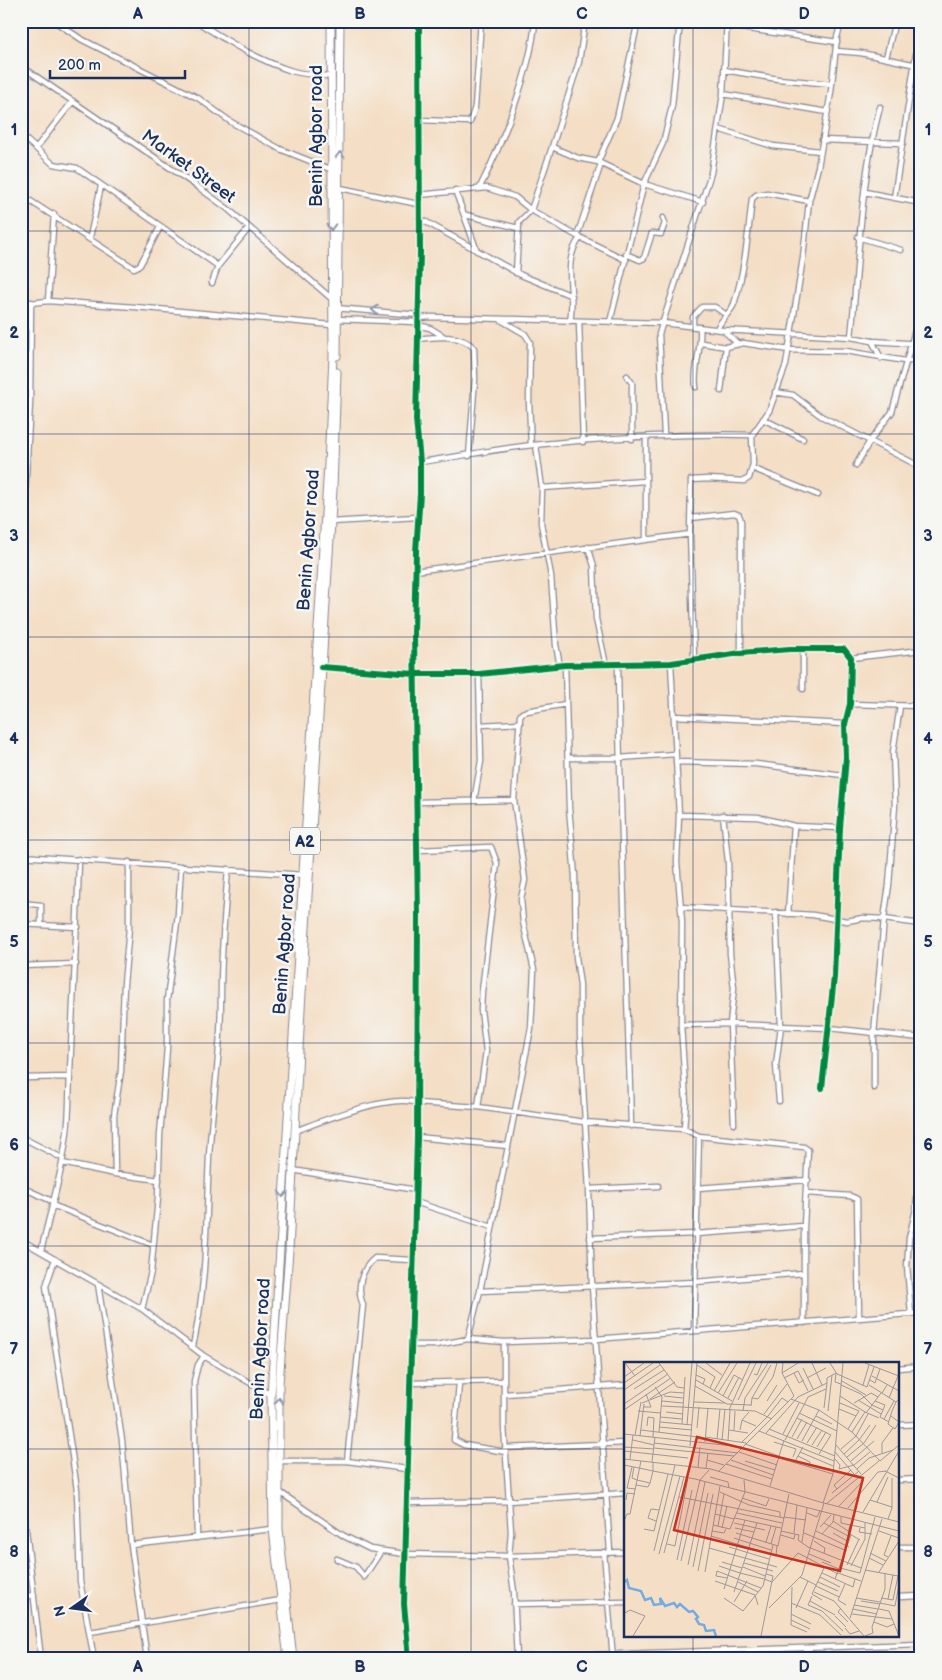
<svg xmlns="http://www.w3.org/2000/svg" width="942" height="1680" font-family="'Balsamiq Sans',sans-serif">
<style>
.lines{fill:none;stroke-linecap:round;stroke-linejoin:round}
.minor-casing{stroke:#888692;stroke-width:7}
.trunk-casing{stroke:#888692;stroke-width:9}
.minor{stroke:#fff;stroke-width:4.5}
.trunk{stroke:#fff;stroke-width:7}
.cycleway-casing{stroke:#f6f6f2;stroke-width:9}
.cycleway{stroke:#00873e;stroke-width:6}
.oneway{stroke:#8d97ae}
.grid{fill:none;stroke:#1b2f5e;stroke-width:1;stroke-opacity:0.55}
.labels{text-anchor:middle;stroke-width:5;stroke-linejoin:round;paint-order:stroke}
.shield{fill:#f6f6f2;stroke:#5d6b8a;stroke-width:1}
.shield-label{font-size:16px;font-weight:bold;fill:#1b2f5e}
.street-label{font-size:18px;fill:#1b2f5e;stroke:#f6f6f2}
.inset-river{fill:none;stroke:#74abe2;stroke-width:2.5}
.inset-road{fill:none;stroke:#9d989c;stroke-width:1}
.view{fill:#c8321e;fill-opacity:0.15;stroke:#c8321e;stroke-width:2.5}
.inset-edge{fill:none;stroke:#1b2f5e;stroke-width:2.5}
.neatline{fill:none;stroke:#1b2f5e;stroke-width:2}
.grid-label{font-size:16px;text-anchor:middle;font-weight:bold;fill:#1b2f5e}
</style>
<rect width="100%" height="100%" fill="#f6f6f2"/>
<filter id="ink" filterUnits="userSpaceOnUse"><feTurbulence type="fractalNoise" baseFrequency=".02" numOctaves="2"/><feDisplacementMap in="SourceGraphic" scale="10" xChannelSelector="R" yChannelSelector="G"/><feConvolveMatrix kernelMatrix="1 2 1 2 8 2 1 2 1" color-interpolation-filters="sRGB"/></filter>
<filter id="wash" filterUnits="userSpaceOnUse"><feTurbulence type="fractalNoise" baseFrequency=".0096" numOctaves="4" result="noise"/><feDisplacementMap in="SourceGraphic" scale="20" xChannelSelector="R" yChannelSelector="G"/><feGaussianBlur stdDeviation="1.12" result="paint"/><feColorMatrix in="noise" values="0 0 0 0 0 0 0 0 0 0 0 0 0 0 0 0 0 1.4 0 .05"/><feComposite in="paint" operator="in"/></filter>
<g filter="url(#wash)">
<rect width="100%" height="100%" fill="#f4dec5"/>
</g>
<g filter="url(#ink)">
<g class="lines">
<defs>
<path id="minor" d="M54 21 81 39 198 98 231 122 280 149 330 169
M196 21C227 41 257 60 292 71 304 75 318 74 331 77
M526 21H554
M693 21 837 42
M836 51 861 53 921 66
M886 58 895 21
M21 66 198 187 228 209 332 299
M724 70 778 79 832 84
M723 94 827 112
M419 120 470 122 475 107 481 21
M718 129 773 146 820 151
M21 135 53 164 77 168 218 266
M822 140 903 143
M552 147 578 158 598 162 644 184 703 202
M36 148 73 101
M598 162 617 118 638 21
M480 187C502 144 531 70 535 22
M340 188 418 204
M455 190 477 251
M865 192 921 203
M21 195 134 268 140 265 160 227
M419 195 487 188 515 197 531 210 577 236 626 260
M894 198 921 21
M466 215 518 228
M419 218 521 275 572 296
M577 236 601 164
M90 237 101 186
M858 237 901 250
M626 254 640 260 644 258 652 233 661 234 665 223 663 218
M516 273 519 222 531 210 552 147 579 62 585 21
M212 283 218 266 249 228
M48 301 54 214
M21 304 48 301 135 307 332 325
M335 308 419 315
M921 309 892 412 870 441 921 467
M335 319 417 322 421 318 430 317 663 323 722 330 851 337 872 341 921 344
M501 320 525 334 530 342 529 402 531 445
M570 321C576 293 561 262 580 238
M579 321 583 442
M610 322 644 184 663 143 672 106 680 21
M417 325 430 328 443 336
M693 326V317L702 307H715L725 314
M717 329C722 318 731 312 734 304 745 270 748 234 752 199L756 195 767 193 809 201
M723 330 737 343
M851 337C859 260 860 182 880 107
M417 339C434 337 461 333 474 348L475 379 469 456
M872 341 881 358
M702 343 726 347 743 343 789 350 846 351 905 361H921
M627 376 632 383V439
M696 387C693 369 702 350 700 327
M721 391 726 347
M775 392 793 395 821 416 870 441 856 465
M21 402 30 403
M763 419 803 439
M664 434 659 334 711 173 723 94 727 21
M536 445 542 488 541 523 551 576 556 645 560 666
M420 462C458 457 495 449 533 445 606 438 679 433 752 435
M752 468 818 495
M542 488 645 481
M691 518 734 513 739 515 741 521V653
M331 522 417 517
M646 538V437
M588 547 594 566 596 619 606 665
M21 567 30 403 31 302
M415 571 690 534
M851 658 921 650
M694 660 690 534 691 480 708 479 744 481 749 478 753 464 752 435 769 411 786 365 803 258 809 201 818 167 831 92 837 37 842 21
M671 663 679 815 677 862 682 922 681 1025 686 1102 684 1129
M565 665 569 808 575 876 576 957 580 985V1035L589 1189 592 1286 610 1552
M618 665C620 819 627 972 631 1126
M321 667 415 674H479L565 665 671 663 741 653 790 649H844L851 658 850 704 845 724 846 757 840 828 834 977 822 1088
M803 689V650
M850 704 921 706
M674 716 845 724
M480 725 520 723
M569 758H619L675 754
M676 762 756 764 843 775
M474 801 481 761 479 674
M417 802 514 800
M679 815 758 817 794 826 840 828
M723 815 728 861 730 954 734 988 730 1024 734 1124
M418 850 491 847 497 863 482 991 481 1010 486 1051 478 1107
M21 856 303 875
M21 903 41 905V925
M681 907 813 915 847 921 863 918 884 919 921 924
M776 912 781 1026 776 1065 779 1101
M788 914 794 826
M21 924 78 927
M21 966 76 964
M681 1025 730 1024 829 1028 921 1038
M21 1080 25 1078 68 1077
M874 1088V1034L884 919 889 885 895 805 893 752 900 706
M295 1131C322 1121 390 1093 417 1103L478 1107 584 1122 684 1129 699 1136 804 1147 808 1150 804 1226V1323
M21 1137 62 1158
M417 1137 508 1146
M62 1163 115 1174 159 1180
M292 1170 416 1190
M115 1174 114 1115 121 1071 124 984 129 928V862
M21 1187 52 1201
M697 1188 808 1180
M589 1189 658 1186
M807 1193 850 1196 857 1199 859 1318
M415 1202 492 1227
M52 1205 153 1245
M590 1238 696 1234 804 1226
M21 1240 142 1309 204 1356 271 1395
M41 1251C52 1204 68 1154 69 1105 71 1024 77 941 79 859
M55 1259 46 1286 48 1300 71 1448 77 1490 80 1581 94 1659
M98 1284 122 1440 131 1545 147 1659
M480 1291 695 1282 804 1273
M142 1309 151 1272 158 1198 160 1135 167 1048V1000L178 914 181 866
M911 1314 907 1266 909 1238 916 1209 921 1153
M694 1331 699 1136
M468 1339 480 1291 531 1028 534 970 523 922 521 899 525 880 514 800 520 716 522 713 527 711 566 704
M504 1342V1426L511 1532 509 1556 514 1592 517 1659
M412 1345H436L468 1339 504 1342 596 1339 921 1313
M193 1346C207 1285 206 1220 209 1157 211 1121 216 1084 219 1048 222 1018 220 987 222 957 223 928 226 898 228 869
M898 1368 921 1366
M411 1383 504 1381
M459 1384 454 1440 464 1445 506 1452
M505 1394 626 1385
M898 1425 921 1424
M506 1448 626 1443
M278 1461H347L407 1469
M347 1461 363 1305C356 1288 361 1269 375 1258L412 1260
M898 1480 921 1479
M21 1487 41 1659
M278 1491 344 1536 370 1549 405 1554 509 1556 626 1552
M407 1503 508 1501 626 1493
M197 1538 194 1381 198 1365 204 1356
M131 1545 273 1529
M898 1547H921
M604 1552 613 1659
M337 1559 356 1567 364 1577 381 1551
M21 1597 34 1595
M898 1597 921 1596
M514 1604 626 1602
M90 1632 281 1600
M409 1659 404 1604 417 1137 418 916 414 633 416 551 420 494V462L416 420 420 252 419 21
M474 1659 921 1644"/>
<path id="trunk" d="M337 356 340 21
M288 1659 273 1529 271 1395 328 465 333 356 331 21
M293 1659 279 1529V1384L289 1251 301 1009 333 489 337 372"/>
</defs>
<!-- minor casing -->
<use href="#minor" class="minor-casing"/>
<!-- trunk casing -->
<use href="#trunk" class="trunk-casing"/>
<!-- minor -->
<use href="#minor" class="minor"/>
<!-- trunk -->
<use href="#trunk" class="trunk"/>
<defs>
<path id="cycleway" d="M321 667 415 674H479L565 665 671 663 741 653 790 649H844L851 658 850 704 845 724 846 757 840 828 834 977 822 1088
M409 1659 404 1604 417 1137 418 916 414 633 416 551 420 494V462L416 420 420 252 419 21"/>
</defs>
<!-- cycleway casing -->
<use href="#cycleway" class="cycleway-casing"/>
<!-- cycleway -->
<use href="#cycleway" class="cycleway"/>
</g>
<!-- one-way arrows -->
<defs><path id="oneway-chevron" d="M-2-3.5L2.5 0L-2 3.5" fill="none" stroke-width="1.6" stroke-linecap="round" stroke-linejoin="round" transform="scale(1.25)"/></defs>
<g class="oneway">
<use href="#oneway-chevron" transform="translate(340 155) rotate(-90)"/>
<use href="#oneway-chevron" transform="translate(331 227) rotate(89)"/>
<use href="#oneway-chevron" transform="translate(375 310) rotate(-176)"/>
<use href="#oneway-chevron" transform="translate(283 1194) rotate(93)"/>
<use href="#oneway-chevron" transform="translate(279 1401) rotate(-89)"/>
</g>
</g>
<!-- grid -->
<path class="grid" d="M249 21V1659M471 21V1659M693 21V1364M21 231H921M21 434H921M21 637H921M21 840H921M21 1043H921M21 1246H921M21 1449H626M898 1449H921M693 1636V1659"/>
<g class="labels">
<!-- shield labels -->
<rect class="shield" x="290" y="827.5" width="30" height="27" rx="4"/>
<g class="shield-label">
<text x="305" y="847">A2</text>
</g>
<!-- street labels -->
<g class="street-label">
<text transform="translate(316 136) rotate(-90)" y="6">Benin Agbor road</text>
<text transform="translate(189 166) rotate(36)" y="6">Market Street</text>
<text transform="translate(308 540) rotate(-86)" y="6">Benin Agbor road</text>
<text transform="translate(284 944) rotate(-86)" y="6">Benin Agbor road</text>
<text transform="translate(260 1349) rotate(-87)" y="6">Benin Agbor road</text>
</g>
</g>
<!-- overview -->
<g transform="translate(624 1362)">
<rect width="275" height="275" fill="#f4dec5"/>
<path class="inset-river" d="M0 220 3 218 5 226 17 229 21 238 27 236 30 243 37 242 36 236 41 244 50 241 53 245 56 242 65 250 69 249 74 255 72 257 75 262 80 263 82 269 90 268 92 274"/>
<path class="inset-road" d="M1 1 11 14M35 1 53 25 60 26M82 1 98 13M188 1 198 23M206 1 213 12 243 25 250 5M241 1 275 14M73 3 91 15 86 26M179 6 189 27M158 11 174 1M170 11 175 21 180 18M212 11 211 20 217 22M130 12 133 13 138 1M72 13 81 17 79 22M248 14 275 29M0 15 20 1M160 16 174 9 184 29M183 16 202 6M72 18 108 39M246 18 251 21 256 7M218 19 242 33M0 21 29 1M217 23 237 32 248 43M239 23 245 3M245 23 258 31 263 23M71 24 103 42 127 43M31 25 38 35 35 70M10 27 40 8M0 28 36 3M90 29 106 1M94 31 113 1M258 31 272 40 275 37M40 34 59 36M99 34 110 13 119 18M216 34 241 50M104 36 115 15M128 36 134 37 149 15 153 1M265 36 274 14M26 37 51 20M167 37 195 48 228 70 256 99 275 83M114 38 132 1M234 38 257 52M38 39 59 41M143 39 153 23M251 39 261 43 259 48M70 40 101 41M18 41 46 30 60 31M216 41 235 49 224 67M230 41 247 31 254 35M0 42 44 12M180 43 184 35 202 27M248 43 259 48 256 55 265 60M38 44 131 49 148 57M127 44 128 36 147 3M20 45H27L22 32M200 46 203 21M215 47 232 54M0 48 47 16M105 48 126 1M14 49 37 51M119 49 121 36 144 1M204 49 208 13M42 50 59 52M175 51 213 69M242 51 257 31M140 52 163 22M144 54 158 36 164 40M192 54 208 62M267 54 275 60 271 67 264 62 268 49 272 40M36 55 58 57M173 56 207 73 195 92M260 57 270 39M118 58 132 64M36 60 68 63M58 62 61 15M63 63 68 1M23 64 24 55 30 56 29 75M35 65 68 68M73 66 75 45M145 67 211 94M17 68 74 75M105 68 124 71M110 68 111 49M116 68 118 58 125 50M135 69 210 99M228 70 241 50 255 56M142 71 174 35 203 21V16L212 11M0 72 118 85M159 72 175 41M11 73 17 40M16 74 20 42M232 74 244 52M81 75 122 81M168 75 178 57M93 77 96 47M173 77 183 60M9 78 30 83M98 78 101 47M161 78 180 43M104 79 106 48M178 79 195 48M81 80 84 46M118 80 144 54M150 80 172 87 169 95M30 81 114 91M183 81 193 65M121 82 155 94M188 83 198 68M212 83 237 112M66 84 73 1M0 85 30 87M193 85 202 70M30 86 110 94M217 87 232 74M0 89 64 96M115 90 153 103M176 90 209 104M211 90 230 112M258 91V81L269 66M220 92 235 78 246 63M174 94 186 100 185 105M223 95 240 81 252 63M155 96 209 112M0 97 87 107 196 140 275 160M6 97 9 73M211 97 216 103 215 107 230 103M83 98 100 103M107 98 149 113M121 99 151 108M227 99 250 79M28 100 31 75M170 101 179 85M102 102 148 117M0 103 15 106M230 103 246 90M8 105 3 126 12 127M10 105 8 116 13 118M74 105 76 85M15 106 29 109V100M82 106 84 91M233 107 245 96 269 88M95 109 170 34 158 11 159 1M261 109 275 116M86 115 104 120 105 126M13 118 26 121 29 109 71 117 275 169M12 123 24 125 26 121M146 124 160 78M213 127 210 123 227 108M96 130 125 143 156 150V155M208 131 235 109M55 135 71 138M118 136 142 144 145 137M2 138 3 131 11 132M71 138 160 156M246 138 268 145M253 140 264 115M199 141 209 112 219 1M202 142 255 99M215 144 240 118M224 146 254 110 262 109M239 150 275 89M113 151 158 161M183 151 193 155 196 149M91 152 110 157M160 155 182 158M217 155V161L241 166M111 156 157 166M264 157 268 146V116M0 159 3 152H6L17 99M32 159 24 156 27 147 35 148M209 159 224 169M110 161 141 168M200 161 226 175M89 163 106 167 121 130 120 118M226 163 224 171 236 178M94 164 100 132M196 165 207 153M98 166 103 144M111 166 130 170M236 166 235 170 248 172M20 167 30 169 44 112M88 169 100 171 102 167M157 169 175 173 174 178 184 185 237 206M192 169 225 185M255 169 275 176M112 171 154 184 165 132M170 171 173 143M180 171 223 189M209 171 225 180M198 172 209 160 210 153M157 173 170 177 171 172M87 174 152 194 153 184M110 176 147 188M190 179 201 186 200 191M142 180 147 164M178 180 183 146M43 182 51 184 64 116M147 182 152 165M105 185 145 197M85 186 153 205M30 189 51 103M40 191 60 115M246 191 262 199M35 192 56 114M185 192 207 201M264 195 260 193 267 174M245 196 259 203M53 198 68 128M57 199 76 118 85 108M98 200 118 206M198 200 215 207M120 201 149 209M64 203 81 120M223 203 235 177M95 204 116 211M227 204 241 177V161M69 205 84 131M119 205 141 214M216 206 236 211 251 155M241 208 274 214M74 209 89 132M81 210 96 124M255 210 275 179M116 211 140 217M198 211 229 225 231 217M214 211 237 219M176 215 192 223M196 215 216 225M103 216 92 214 93 209 137 226M140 217 148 220 174 191 214 212M211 217 227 173M91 219 131 233 134 243M114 220 134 230M194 220 214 229M221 222 214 238 222 243M192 224 215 235M168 225 167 263 183 270M100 227 121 158M110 230 133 161M190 230 210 239 240 274M188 234 184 243 198 249 219 269M100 236 119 249 139 224 149 183M232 236 256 240M257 236 269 238 274 214M264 237 269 213M198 238 188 232 200 206M186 239 211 253M237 239 256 242M110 240 123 219M167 241 196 253 217 273M256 241 271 244 275 223M230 243 254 247M0 245 1 251 6 248 21 254 9 274M145 246 178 213 200 141M172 246 184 219M217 246 214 250 224 260M229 247 253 252M255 247 265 249 275 274M167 252 187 262M228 252 252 255M211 254 222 265M252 255 268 257M226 256 258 157M167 258 186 267M250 260 263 265 270 262M221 266 226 272 235 269M137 274 149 214 142 212M241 274 249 271 248 265 261 227V211"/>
<path class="view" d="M73 75 239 116 216 209 50 168Z"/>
<rect width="275" height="275" class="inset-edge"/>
</g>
<!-- margin -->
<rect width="942" height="1680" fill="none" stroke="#f6f6f2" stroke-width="55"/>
<!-- north arrow -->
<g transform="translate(72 1608) rotate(256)" stroke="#f6f6f2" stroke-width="4" paint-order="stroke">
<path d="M0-4L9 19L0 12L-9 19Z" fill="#1b2f5e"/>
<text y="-8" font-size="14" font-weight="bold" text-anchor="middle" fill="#1b2f5e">N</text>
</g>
<!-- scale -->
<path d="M50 70v8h135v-8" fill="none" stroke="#1b2f5e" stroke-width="2.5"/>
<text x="58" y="70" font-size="15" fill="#1b2f5e" stroke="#f6f6f2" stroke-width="4" paint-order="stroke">200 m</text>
<rect x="28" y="28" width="886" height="1624" class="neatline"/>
<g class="grid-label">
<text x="138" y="19">A</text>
<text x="360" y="19">B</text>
<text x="582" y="19">C</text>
<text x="804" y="19">D</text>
<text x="14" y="135">1</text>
<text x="928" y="135">1</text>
<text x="14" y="338">2</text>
<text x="928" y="338">2</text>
<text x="14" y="541">3</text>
<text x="928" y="541">3</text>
<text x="14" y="744">4</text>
<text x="928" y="744">4</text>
<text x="14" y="947">5</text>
<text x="928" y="947">5</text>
<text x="14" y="1150">6</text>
<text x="928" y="1150">6</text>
<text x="14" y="1354">7</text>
<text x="928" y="1354">7</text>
<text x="14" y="1557">8</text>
<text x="928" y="1557">8</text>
<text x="138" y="1672">A</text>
<text x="360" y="1672">B</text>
<text x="582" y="1672">C</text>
<text x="804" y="1672">D</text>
</g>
</svg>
